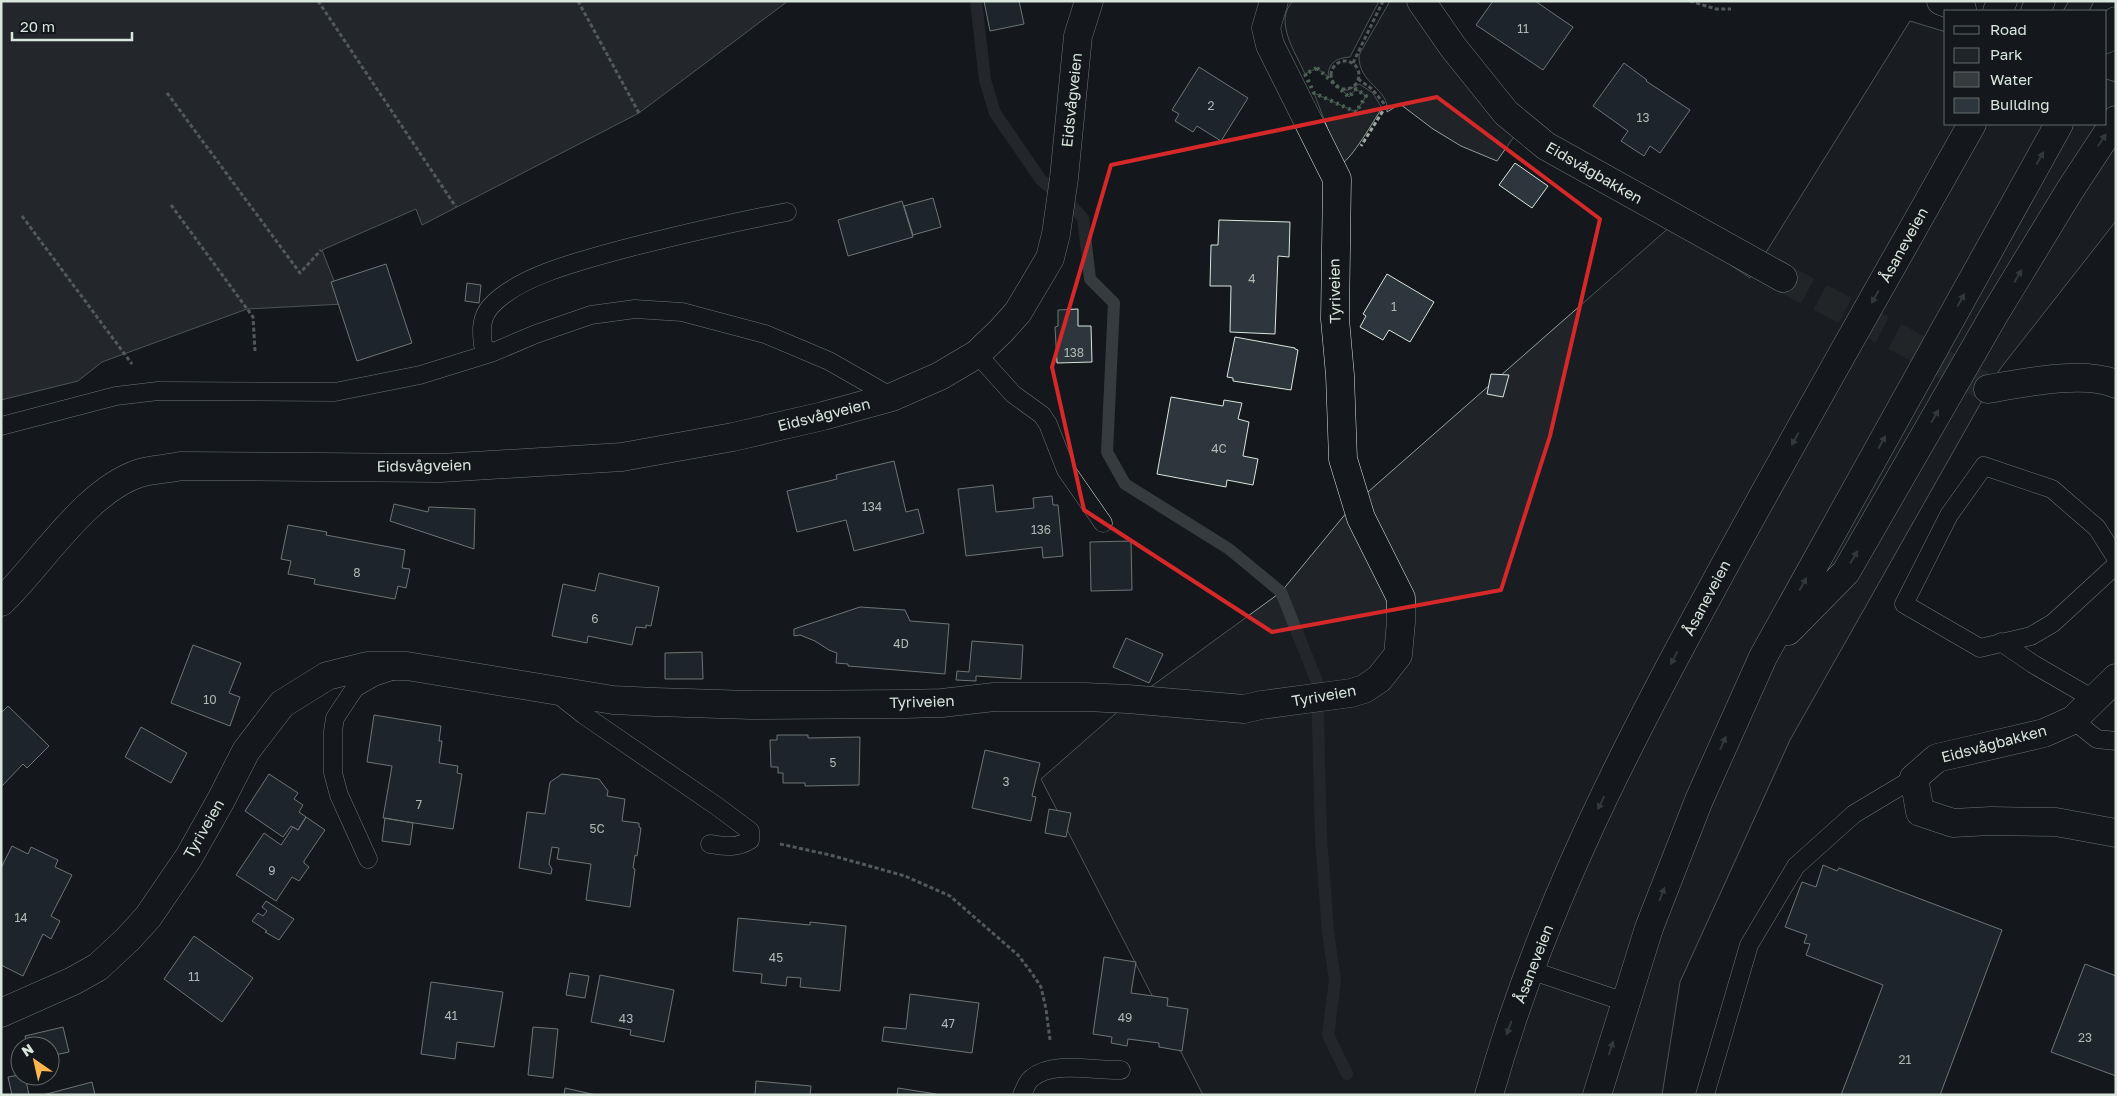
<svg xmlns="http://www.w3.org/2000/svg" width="2117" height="1096" font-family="'Golos Text',sans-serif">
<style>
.green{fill:#202428;stroke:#939e99}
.water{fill:#363b3e;stroke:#939e99}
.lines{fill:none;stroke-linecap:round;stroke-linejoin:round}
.stream{stroke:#363b3e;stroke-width:12}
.building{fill:#2c363c;stroke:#d8e6dc}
.minor-tunnel{stroke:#313739;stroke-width:28;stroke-dasharray:28 14;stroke-linecap:butt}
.service-casing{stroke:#d8e6dc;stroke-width:19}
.minor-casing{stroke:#d8e6dc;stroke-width:29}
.primary-casing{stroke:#d8e6dc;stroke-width:29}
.trunk-casing{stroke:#d8e6dc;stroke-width:29}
.path{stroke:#9da8a2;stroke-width:3;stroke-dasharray:4 2.5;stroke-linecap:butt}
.service{stroke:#14181c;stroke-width:18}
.minor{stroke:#14181c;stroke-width:28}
.primary{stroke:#14181c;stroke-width:28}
.trunk{stroke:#14181c;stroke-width:28}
.hedge{stroke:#8ac095;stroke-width:4;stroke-dasharray:2.5 4;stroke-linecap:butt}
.oneway{fill:#59605f}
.marked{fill:none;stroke:#d62828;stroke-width:4;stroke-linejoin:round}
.labels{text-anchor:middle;stroke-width:4;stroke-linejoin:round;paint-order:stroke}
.number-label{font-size:12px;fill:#adbab4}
.street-label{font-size:15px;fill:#d8e6dc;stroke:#14181c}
</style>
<rect width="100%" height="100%" fill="#14181c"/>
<!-- green -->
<path class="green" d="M1293 1H1379L1350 57C1336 58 1328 63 1328 77L1317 68 1305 74C1296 53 1273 21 1293 1Z
M1390 1H1408L1515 135 1497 161 1461 146 1433 129 1400 104 1387 112C1390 88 1358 85 1359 55Z
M2069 1H2094L2089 11H2063Z
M1910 21 1946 32V124H2106V79L2116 82V221L2000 369 1790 740 1680 982 1662 1095H1203L1041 779 1123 707 1281 592 1352 506 1672 225 1750 278Z
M1359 84 1372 92 1382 108C1374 120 1352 159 1341 164L1314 93 1356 112 1366 96 1356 89 1349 97 1342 90H1348Z"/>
<!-- water -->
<path class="water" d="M1 1H788L639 113 422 225 416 209 322 250 343 304 247 309 102 362 78 381 1 400Z"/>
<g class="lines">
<!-- stream -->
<path class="stream" d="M976 1 985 80 995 113 1041 180 1066 200 1083 218 1090 279 1114 303 1107 452 1125 484 1229 549 1281 592 1317 682 1321 838 1328 931 1335 981 1328 1035 1347 1074"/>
</g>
<!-- building -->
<path class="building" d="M984 1H1019L1024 24 990 31Z
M1493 1H1535L1573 27 1543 70 1476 25Z
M1624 63 1647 80 1646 81 1690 110 1660 153 1650 146 1644 156 1621 141 1628 131 1593 106Z
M1199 67 1248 98 1221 141 1197 126 1193 132 1175 121 1179 114 1172 110Z
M1515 163 1548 186 1532 208 1499 185Z
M933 198 941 227 913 235 904 206Z
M902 201 913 237 848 256 838 220Z
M1219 220 1290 222 1289 257 1278 256 1275 334 1230 332 1231 286H1210L1211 245H1218Z
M386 264 412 343 357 361 331 282Z
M1387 274 1434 302 1410 342 1389 330 1383 340 1360 327 1366 316 1363 314Z
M467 283 481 285 479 303 465 301Z
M1078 309V326H1091L1092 362 1057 363 1055 327 1058 326V310Z
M1235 337 1295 348V349L1298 350 1291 390 1233 381V378L1227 377Z
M1491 374 1509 375 1503 397 1487 394Z
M1171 397 1223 406 1224 400 1242 403 1238 419 1249 422 1243 456 1258 459 1253 485 1227 480 1226 487 1157 474Z
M894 461 906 512 918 509 924 533 854 551 846 520 797 532 787 491 837 479 836 475Z
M993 485 996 512 1034 508 1033 498 1052 496 1053 505H1058L1063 556 1043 558 1042 547 966 556 958 489Z
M394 504 428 512 429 507 475 509 474 549 390 521Z
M288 525 327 532 326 535 405 550 402 568 410 569 406 588 398 586 395 599 314 584 315 579 288 574 291 561 281 559Z
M1131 541 1132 590 1091 591 1090 542Z
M599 573 659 587 651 626 646 625V628L636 627 632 645 588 636 587 643 552 636 563 584 595 591Z
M860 607 905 610 910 621 949 624 945 674 848 666V664L836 663 837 653 829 650 815 641 800 635 794 636V629Z
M1126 638 1163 654 1149 683 1113 667Z
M972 641 1023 645 1021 679 976 676V681L956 680 957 671 969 672Z
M193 645 241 663 229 693 240 697 230 726 171 703Z
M702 652 703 679H665V653Z
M8 706 49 746 27 768 23 764 1 787V713Z
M374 715 441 726 439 741H442L439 763 458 766 457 773 462 774 453 829 383 818 392 766 367 762Z
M141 727 187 753 171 783 125 757Z
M777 735H808V738L860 737 859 785 805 786V783H783V773H778V767H771L770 740H777Z
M985 750 1040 763 1032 796 1036 797 1031 821 972 808Z
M269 774 298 793 294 799 303 805 299 812 306 817 298 830 291 826 283 837 245 811Z
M562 774 599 779 608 791 607 796 625 799 622 821 639 823V827L641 828 637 856 635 855 633 868 635 869 630 907 586 900 591 864 557 859 559 848 552 847 549 864 552 869 551 874 519 868 527 812 545 814 550 782Z
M1049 809 1071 813 1066 837 1045 833Z
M306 817 325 830 304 861V863L309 867 299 881 292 877 276 901 236 875 264 833 281 845 293 827 298 830Z
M385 818 413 823 410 845 382 841Z
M12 846 28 854 31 847 58 860 55 867 72 875 51 916 60 921 51 939 43 934 23 976 1 965V868Z
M1823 865 1837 871 1839 868 2002 930 1940 1095H1841L1883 985 1806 955 1810 944 1804 943 1807 935 1785 927 1802 882 1816 887Z
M266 901 294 919 279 940 265 932 267 931 252 921 258 913 263 916 267 911 262 907Z
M738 918 810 925V922L846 926 840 991 800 987 801 978 787 977 786 986 761 983 762 974 733 971Z
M194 936 253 978 222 1022 164 979Z
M1104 957 1136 962 1131 993 1168 998 1167 1006 1188 1009 1182 1051 1159 1047V1043L1128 1039 1127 1046 1111 1043 1112 1037 1093 1034Z
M2085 964 2116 976V1076L2051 1052Z
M570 973 589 976 585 998 566 995Z
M600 975 674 990 664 1042 630 1035 631 1030 591 1022Z
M431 982 503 992 494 1047 457 1042 455 1059 421 1054Z
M910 994 979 1003 972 1053 882 1041 884 1027 906 1029Z
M63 1027 69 1052 50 1056V1046H27L25 1036Z
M533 1027 558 1029 553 1078 528 1075Z
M20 1075 25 1076 29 1095H12L8 1077Z
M756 1081 811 1086 810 1095H755Z
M92 1082 95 1095H43Z
M565 1088 596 1095H564Z
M898 1088 936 1094V1095H897Z"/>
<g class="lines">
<!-- minor-tunnel -->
<path class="minor-tunnel" d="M1783 278 1902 340 1988 389"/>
<defs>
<path id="service" d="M491 353 483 345C481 330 481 317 491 306 520 274 591 258 631 247 683 234 734 222 787 212
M977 354 1013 394 1042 415 1048 424 1066 470 1103 523
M1 426 116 396 158 391 335 392 420 375 491 353 536 334 591 315 635 309 682 312 765 334 829 361 892 397
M2116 558 2097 528 2052 489 1984 466 1949 515 1904 604 1980 648 2031 636 2053 623 2116 565
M2001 642 2033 664 2095 700
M555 692 584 715 718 807 750 831V840C736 849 724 846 710 844
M2073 720 2097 739 2116 741
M368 859 339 795 333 773V731L335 718 355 688 374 677 392 671
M1530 970 1625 1002
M1022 1095C1025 1089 1027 1081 1032 1078 1052 1060 1096 1071 1121 1070
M1705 1095 1749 945 1796 866 1854 814 1914 778"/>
<path id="minor" d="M1421 1 1453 47 1506 113 1546 146 1783 278
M1988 389C2022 383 2084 370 2116 384
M2116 678 2073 720 2044 733 1937 758 1914 778 1920 812 1953 823 1991 821 2056 822 2116 833
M1 1013 73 981 98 967 128 939 148 917 189 857 221 800 246 751 282 704 327 676 367 666H407L613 700 655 702 751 705 905 704 942 703 994 697H1085L1128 699 1244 709 1261 705 1351 693 1364 689 1379 679 1398 655 1401 622V598L1361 518 1343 459 1340 375 1335 319 1337 179 1270 45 1266 28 1274 1"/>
<path id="primary" d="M1941 1 1962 9
M1 602C41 564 86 490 140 473 153 469 168 469 181 466L441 468 622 457 733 437 823 416 892 397 940 376 977 354 1001 331 1018 312 1050 258 1056 234 1064 178 1078 36 1089 1"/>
<path id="trunk" d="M1997 11 2003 1
M2035 11 2041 1
M2106 39 2116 21
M1788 631 1846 572 1994 315 2070 190 2116 120
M1489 1095C1538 919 1621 755 1708 596 1794 437 1884 281 1972 124
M1597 1095 1649 928 1699 800 1763 657 2059 124"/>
</defs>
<!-- service casing -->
<use href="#service" class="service-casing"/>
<!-- minor casing -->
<use href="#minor" class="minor-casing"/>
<!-- primary casing -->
<use href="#primary" class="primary-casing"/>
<!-- trunk casing -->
<use href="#trunk" class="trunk-casing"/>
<!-- path -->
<path class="path" d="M318 1 456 207
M578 1 639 113
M1690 1 1716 9H1731
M1331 75a14 14 0 1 1 28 0a14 14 0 1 1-28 0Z
M1353 63 1383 1
M1358 79 1372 89 1386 106 1361 146
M167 93 300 273 321 250
M171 205 253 317 255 351
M22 216 132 364
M780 844 830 855 905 876 950 896 1018 955 1031 972 1041 987 1046 1009 1050 1040"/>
<!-- service -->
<use href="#service" class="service"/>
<!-- minor -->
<use href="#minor" class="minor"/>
<!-- primary -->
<use href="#primary" class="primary"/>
<!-- trunk -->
<use href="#trunk" class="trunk"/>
<!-- hedge -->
<path class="hedge" d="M1317 68 1349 97 1356 89 1366 96 1356 112 1314 93 1305 74Z"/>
</g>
<!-- one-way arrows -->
<defs><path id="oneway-solid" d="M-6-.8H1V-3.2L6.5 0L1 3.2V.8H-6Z" transform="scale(1.25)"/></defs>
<g class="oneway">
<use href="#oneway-solid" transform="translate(2102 140) rotate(-57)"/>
<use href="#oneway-solid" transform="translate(2040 158) rotate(-61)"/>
<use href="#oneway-solid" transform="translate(2018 276) rotate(-59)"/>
<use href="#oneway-solid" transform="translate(1875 297) rotate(119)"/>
<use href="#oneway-solid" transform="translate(1961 300) rotate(-61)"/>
<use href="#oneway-solid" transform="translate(1935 416) rotate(-60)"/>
<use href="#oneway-solid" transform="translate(1795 439) rotate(119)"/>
<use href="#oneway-solid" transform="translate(1882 442) rotate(-61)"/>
<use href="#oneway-solid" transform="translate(1854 557) rotate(-60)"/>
<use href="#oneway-solid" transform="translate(1803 584) rotate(-61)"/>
<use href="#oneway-solid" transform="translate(1674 658) rotate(118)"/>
<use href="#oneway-solid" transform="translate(1723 743) rotate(-67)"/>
<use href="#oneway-solid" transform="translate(1601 803) rotate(116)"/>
<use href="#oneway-solid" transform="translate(1662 894) rotate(-69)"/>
<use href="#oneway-solid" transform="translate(1509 1028) rotate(110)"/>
<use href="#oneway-solid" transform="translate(1611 1048) rotate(-73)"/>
</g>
<!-- marked area -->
<path d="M0 0H2117V1096H0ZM1437 97 1600 219 1550 436 1501 590 1272 632 1084 510 1052 367 1111 165Z" fill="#14181c" fill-opacity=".55" fill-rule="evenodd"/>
<path class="marked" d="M1437 97 1600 219 1550 436 1501 590 1272 632 1084 510 1052 367 1111 165Z"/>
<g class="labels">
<!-- number labels -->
<g class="number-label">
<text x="1523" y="33">11</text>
<text x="1211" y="110">2</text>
<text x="1643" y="122">13</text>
<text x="1252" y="283">4</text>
<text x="1394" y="311">1</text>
<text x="1074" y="357">138</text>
<text x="1219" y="453">4C</text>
<text x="872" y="511">134</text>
<text x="1041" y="534">136</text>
<text x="357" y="577">8</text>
<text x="595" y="623">6</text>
<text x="901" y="648">4D</text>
<text x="210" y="704">10</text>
<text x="833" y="767">5</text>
<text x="1006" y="786">3</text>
<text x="419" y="809">7</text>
<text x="597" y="833">5C</text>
<text x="272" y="875">9</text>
<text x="21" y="922">14</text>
<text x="776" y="962">45</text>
<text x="194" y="981">11</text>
<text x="451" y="1020">41</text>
<text x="1125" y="1022">49</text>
<text x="626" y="1023">43</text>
<text x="948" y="1028">47</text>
<text x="2085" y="1042">23</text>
<text x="1905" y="1064">21</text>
</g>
<!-- street labels -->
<g class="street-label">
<text transform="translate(1072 100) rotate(-84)" y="5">Eidsvågveien</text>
<text transform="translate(1594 173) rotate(30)" y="5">Eidsvågbakken</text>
<text transform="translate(1904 245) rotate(-61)" y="5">Åsaneveien</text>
<text transform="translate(1335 291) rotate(-91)" y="5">Tyriveien</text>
<text transform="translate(824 415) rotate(-14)" y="5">Eidsvågveien</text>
<text transform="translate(424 466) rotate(-1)" y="5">Eidsvågveien</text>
<text transform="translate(1707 598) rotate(-62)" y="5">Åsaneveien</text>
<text transform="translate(1324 696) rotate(-10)" y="5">Tyriveien</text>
<text transform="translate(922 702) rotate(-2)" y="5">Tyriveien</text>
<text transform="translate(1994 744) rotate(-15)" y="5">Eidsvågbakken</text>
<text transform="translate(204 829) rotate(-60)" y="5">Tyriveien</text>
<text transform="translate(1534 964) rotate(-69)" y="5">Åsaneveien</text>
</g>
</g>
<!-- border -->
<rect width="2117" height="1096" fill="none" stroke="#d8e6dc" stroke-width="5"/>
<!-- legend -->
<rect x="1944" y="10" width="162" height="115" fill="#14181c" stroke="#626a69"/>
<rect x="1954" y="26" width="25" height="8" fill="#14181c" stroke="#626a69"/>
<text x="1990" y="35" font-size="15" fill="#d8e6dc">Road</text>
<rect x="1954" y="48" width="25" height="15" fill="#202428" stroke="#626a69"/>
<text x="1990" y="60" font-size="15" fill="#d8e6dc">Park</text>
<rect x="1954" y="72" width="25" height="15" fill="#363b3e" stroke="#626a69"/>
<text x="1990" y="85" font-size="15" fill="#d8e6dc">Water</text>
<rect x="1954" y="98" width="25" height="15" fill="#2c363c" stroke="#626a69"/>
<text x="1990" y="110" font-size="15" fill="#d8e6dc">Building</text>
<!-- north arrow -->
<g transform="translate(35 1061) rotate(326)"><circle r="24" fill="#14181c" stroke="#626a69"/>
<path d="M0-4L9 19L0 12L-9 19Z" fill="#ffb74d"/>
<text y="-8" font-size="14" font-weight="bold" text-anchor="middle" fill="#d8e6dc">N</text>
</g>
<!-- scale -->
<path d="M12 32v8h120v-8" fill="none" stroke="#d8e6dc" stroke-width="2.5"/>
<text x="20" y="32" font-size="15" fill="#d8e6dc" stroke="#14181c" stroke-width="4" paint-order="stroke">20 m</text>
</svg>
